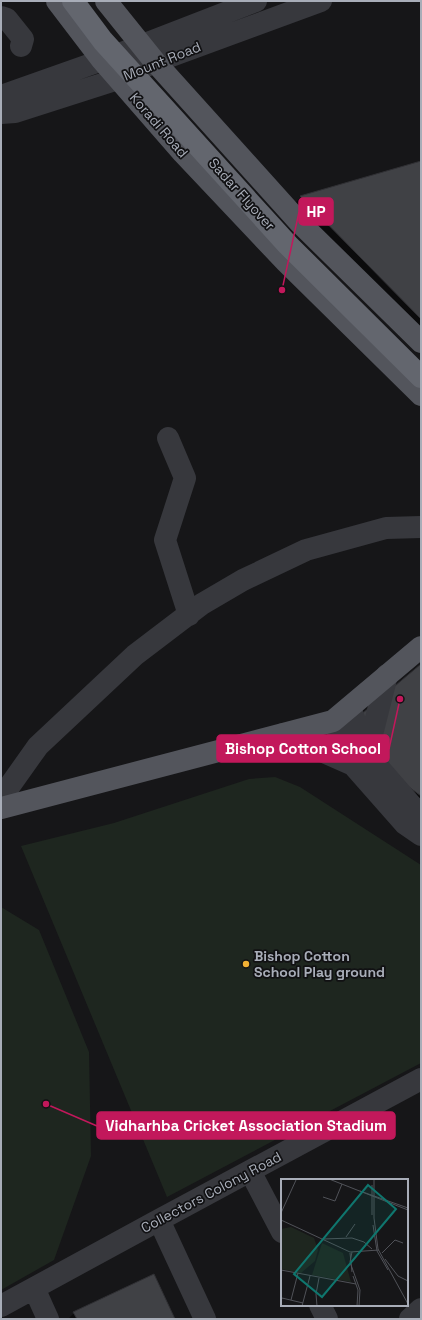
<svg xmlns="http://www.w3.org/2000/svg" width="422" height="1320" font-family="'Space Grotesk',sans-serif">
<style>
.green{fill:#1e261f}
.shadow{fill:#0007}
.building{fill:#404145;stroke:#303034}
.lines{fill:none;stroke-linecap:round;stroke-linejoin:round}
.minor{stroke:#37383d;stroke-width:22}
.major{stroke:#53555c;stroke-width:22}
.highway-bridge{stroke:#63666e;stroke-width:22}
.poi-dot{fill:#f2b134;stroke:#111113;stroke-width:1.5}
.labels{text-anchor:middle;stroke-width:3.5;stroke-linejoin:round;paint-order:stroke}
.street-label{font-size:14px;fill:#a8adb8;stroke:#111113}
.poi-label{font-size:14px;font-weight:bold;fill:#a8adb8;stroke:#111113;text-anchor:start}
.inset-road{fill:none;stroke:#505258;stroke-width:1}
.view{fill:#0f766e;fill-opacity:0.15;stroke:#0f766e;stroke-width:2}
.inset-edge{fill:none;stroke:#a8adb8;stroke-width:2}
.leader{fill:none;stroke:#c2185b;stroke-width:1.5}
.callout-dot{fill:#c2185b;stroke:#111113;stroke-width:1.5}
.callout{fill:#c2185b;stroke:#c2185b;stroke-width:1.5}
.callout-label{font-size:15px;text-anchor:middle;font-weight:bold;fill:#fff}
</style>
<rect width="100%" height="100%" fill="#161618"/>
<!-- green -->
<path class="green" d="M275 777 300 787 421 865V1063L167 1197 21 846 114 823 249 779Z
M1 907 39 930 89 1052 91 1156 54 1260 1 1290Z"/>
<!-- shadow -->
<path class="shadow" d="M421 162V335L293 205 301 197Z
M421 665V810L331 742Z
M74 1313 174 1319H68Z"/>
<!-- building -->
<path class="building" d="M421 161V319L300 196Z
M421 664V796L338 734Z
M154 1274 175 1319H77L73 1312Z"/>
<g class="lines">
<!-- minor -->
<path class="minor" d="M1 17 7 19 23 39 21 46
M1 96 114 56 256 1
M1 113 15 112 118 79 155 62 321 1
M168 438 185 478 165 540 189 615
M350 707 367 754 412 806 421 812
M333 721 353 765 405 824 421 835
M283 734 353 765
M367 754 387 675
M1 798 38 746 135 655 202 604 243 580 306 550 386 528 421 527
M250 1171 282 1232
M159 1220 205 1319
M34 1288 48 1319
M320 1305 327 1319
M1 1306 159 1220 421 1079
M410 1319 421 1309"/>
<!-- major -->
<path class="major" d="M57 1 102 60 183 153 286 262 421 395
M106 1 155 62 300 223 421 342
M1 808 333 721 421 647"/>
<!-- highway-bridge -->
<path class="highway-bridge" d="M73 1 103 41 288 245 421 377"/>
</g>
<!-- markers -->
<circle class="poi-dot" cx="246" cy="964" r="4"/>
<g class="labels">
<!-- street labels -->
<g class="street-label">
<text transform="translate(162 61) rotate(-22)" y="5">Mount Road</text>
<text transform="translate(159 125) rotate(49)" y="5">Koradi Road</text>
<text transform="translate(242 194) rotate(48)" y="5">Sadar Flyover</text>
<text transform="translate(211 1192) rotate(-28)" y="5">Collectors Colony Road</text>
</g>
<!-- poi labels -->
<g class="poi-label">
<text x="254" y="961">Bishop Cotton<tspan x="254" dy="16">School Play ground</tspan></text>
</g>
</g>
<!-- overview -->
<g transform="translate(281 1179)">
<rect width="127" height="127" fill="#161618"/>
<path d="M10 48 33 59 37 71 34 82 20 94 0 90V50ZM41 64 62 74 70 103 31 96Z" fill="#1e261f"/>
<path class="inset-road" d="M48 0 127 31M93 0V39L97 70 127 125M79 12 127 29M42 18 54 22 61 5M0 34 15 1M91 36V6M0 41 69 73 98 71M92 46 96 72 107 91M65 58 74 45M42 60 71 59 83 63 91 70M71 73 69 83 79 111 78 127M69 74 71 93M101 74 114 61 122 64M104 80 117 97 127 102M0 91 75 105M72 97 77 111 76 127M10 121 17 94M0 122 1 119 22 124M21 127 29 97M36 127 35 115 38 99"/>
<path class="view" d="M87 6 115 30 41 118 13 95Z"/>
<rect width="127" height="127" class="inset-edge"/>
</g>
<!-- callouts -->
<path class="leader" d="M282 290L299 212M400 699L389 749M46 1104L97 1126"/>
<g class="callout-dot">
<circle cx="282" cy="290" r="4"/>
<circle cx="400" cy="699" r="4"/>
<circle cx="46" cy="1104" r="4"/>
</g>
<g class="callout">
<rect x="299" y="198" width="34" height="27" rx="4"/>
<rect x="217" y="735" width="172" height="27" rx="4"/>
<rect x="97" y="1112" width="298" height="27" rx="4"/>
</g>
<g class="callout-label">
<text x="316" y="217">HP</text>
<text x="303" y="754">Bishop Cotton School</text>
<text x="246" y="1131">Vidharhba Cricket Association Stadium</text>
</g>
<!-- border -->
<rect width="422" height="1320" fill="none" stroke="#a8adb8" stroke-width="4"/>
</svg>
